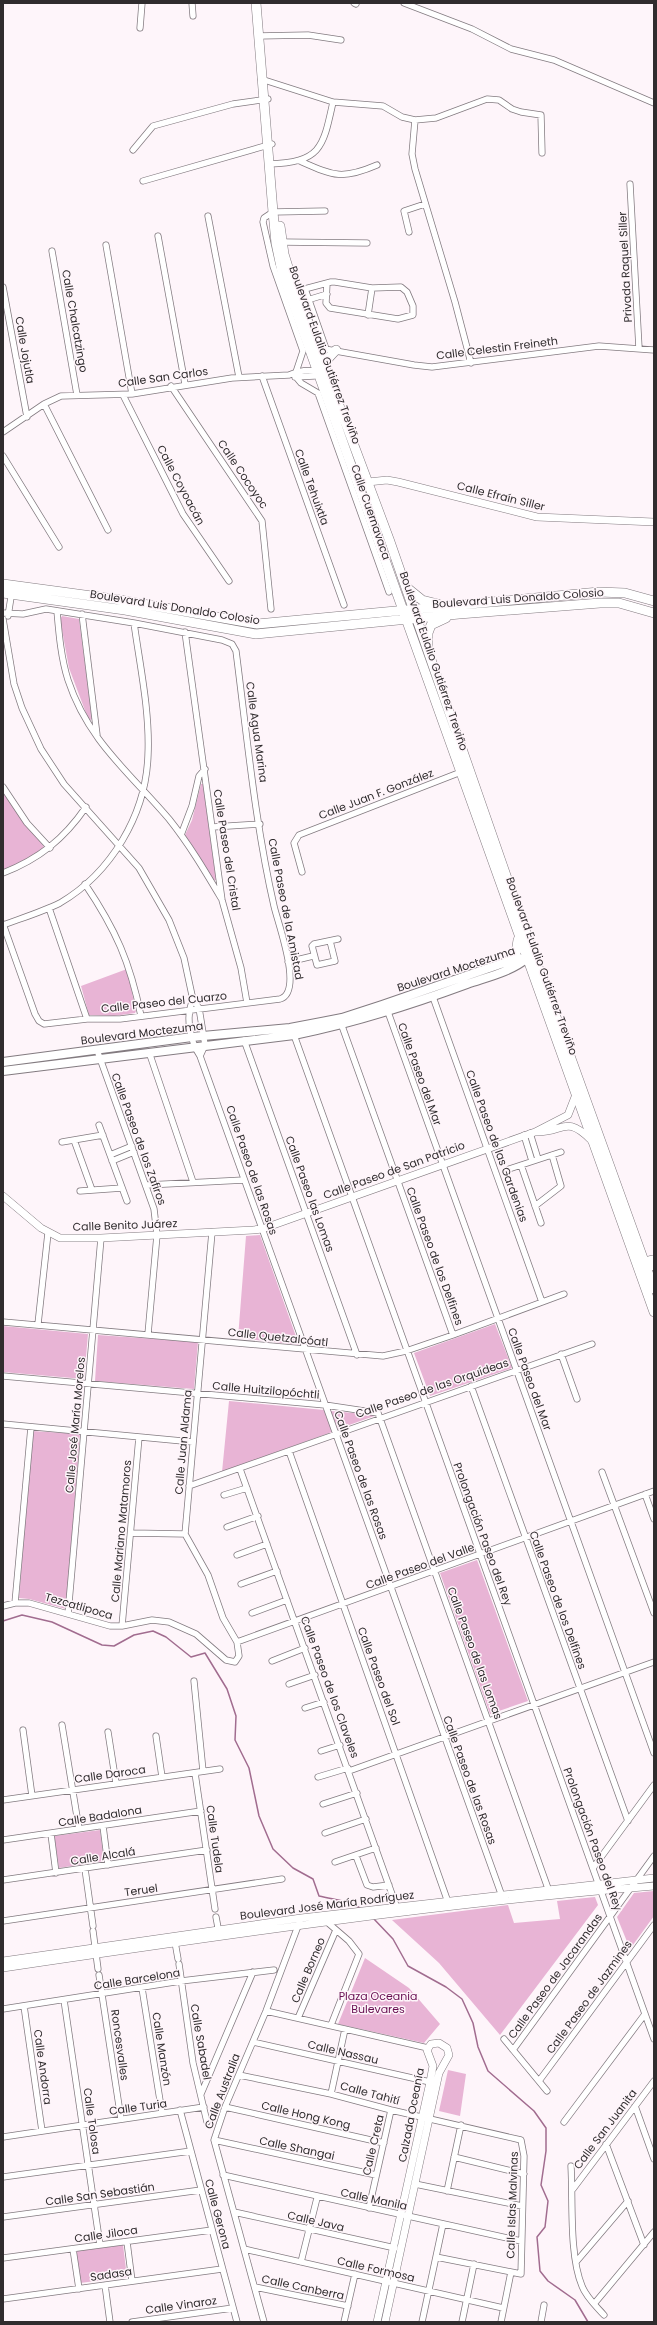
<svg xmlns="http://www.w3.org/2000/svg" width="657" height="2325" font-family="Poppins,sans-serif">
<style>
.green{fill:#e8b4d5}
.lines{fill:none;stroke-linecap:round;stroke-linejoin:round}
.stream{stroke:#a16c8f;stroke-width:1.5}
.minor-casing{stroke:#837b80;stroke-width:7}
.tertiary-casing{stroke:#837b80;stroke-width:8}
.secondary-casing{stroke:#837b80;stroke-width:10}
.primary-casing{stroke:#837b80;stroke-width:10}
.minor{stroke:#fff;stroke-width:5.5}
.tertiary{stroke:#fff;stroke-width:7}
.secondary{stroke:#fff;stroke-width:8}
.primary{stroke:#fff;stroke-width:9}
.labels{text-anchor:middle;stroke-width:3;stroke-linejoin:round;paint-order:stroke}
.street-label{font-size:11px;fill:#302c2e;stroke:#fef5fa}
.park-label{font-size:11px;fill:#670e51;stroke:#fef5fa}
</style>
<rect width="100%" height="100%" fill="#fef5fa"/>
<!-- green -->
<path class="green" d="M62 616 79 619 92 719 89 721 69 668 60 619Z
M201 784H203L216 880H213L185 835 192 820Z
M3 793 45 848 17 865 3 870Z
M127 969 136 1011 135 1013 114 1016 89 1015 81 986Z
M260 1235 299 1345 238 1338 246 1236Z
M495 1324 512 1368 430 1396 414 1353Z
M3 1326 88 1334 84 1379 3 1372Z
M98 1335 198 1342 194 1389 95 1381Z
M229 1401 324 1410 332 1432 222 1472Z
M330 1411 377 1415 338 1429Z
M32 1431 80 1434 66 1609 29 1599 19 1598Z
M477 1560 528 1701 490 1714 440 1573Z
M100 1830 104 1861 59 1868 54 1836Z
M654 1891V1916L630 1949 617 1917 634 1893Z
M595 1897 598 1905 500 2035 439 1963 392 1920 508 1905 514 1923 560 1919 557 1901Z
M365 1958 409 1988 440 2024 424 2043 338 2024Z
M448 2070 466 2074 460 2116 439 2111Z
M123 2245 127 2277 80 2283 76 2251Z"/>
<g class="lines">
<!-- stream -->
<path class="stream" d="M3 1621 22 1615 52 1622 102 1645 114 1646 134 1635 153 1631 166 1637 191 1657 205 1653 227 1689 236 1716 235 1740 249 1768 259 1816 273 1849 293 1868 313 1879 319 1896C335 1900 347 1900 360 1908
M373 1918 393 1939 408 1966 446 1987 462 1999 473 2023 478 2047 488 2071 534 2111 546 2128V2151L541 2185 548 2201 545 2227 537 2237 540 2271 548 2281 575 2300 588 2322"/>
<defs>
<path id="minor" d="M192 3 193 16
M354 3 356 4
M404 3 472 29 511 49 554 60 654 103
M140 28 142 3
M258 36 308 35 341 40
M261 79 333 102 383 106 402 117 415 120 436 118 487 99 499 100 512 109 521 112 541 115 542 153
M415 120 412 154 415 169 455 302 471 363
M133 150 153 126 233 104 268 99
M300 161C334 176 342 180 377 165
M269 164C321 162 323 148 333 102
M143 181 272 144
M630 184 639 348
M325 211 273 212 264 218 263 222 273 266 303 351 296 372V377L301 383 318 393 389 592
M208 216 239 377
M409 232 404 211 425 204
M158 236 185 384
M280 242 367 243
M106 245 132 394
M52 251 77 395
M3 287 27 417
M305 289 326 349
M297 291 331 282H335L372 288 401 287 407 292 413 306V315L398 319 330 308 326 303 327 283
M301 302 327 294
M368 315 372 288
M319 348 414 365 432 367 599 346 654 350
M262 376 344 605
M295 377 314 376 319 372
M171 386 262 521 271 609
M123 395 183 514 229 581
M44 404 108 530
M3 432 44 404 61 396 132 394 232 378 289 375C298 371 309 369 319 372
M3 456 59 547
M57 611C59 634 61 658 68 680 88 741 130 773 169 819 189 844 205 871 221 898
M3 613 23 614 46 609 134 623 222 640 232 644 236 651C247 736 255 823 274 906 278 924 304 992 280 999L120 1019H87L44 1024 39 1021 35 1014 3 924
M82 614 97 735
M8 616 12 591
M3 619 14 684 22 708 41 749 64 784 139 868 169 920 184 958 193 1000 199 1008 205 1045 200 1056
M185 632 222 900 241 968 247 1003
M3 787 27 823 50 848
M213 827 260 824
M181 835 192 806 199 776 205 769
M302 872 294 843 299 835 461 772
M3 873C39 859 64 839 86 807
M85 884C116 930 130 962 141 1016
M49 908 87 1019
M3 925C22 918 42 912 60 903 111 873 146 815 148 755 150 712 140 666 134 623
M330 941 335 961 317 965 312 946 314 944 338 939
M288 962 313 956
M433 997 542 1302
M193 1000C185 1016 190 1041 200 1056L503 1899
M388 1012 654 1753
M342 1026 453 1335
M294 1035 654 2039
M244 1040 357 1355
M97 1050 154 1209 157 1235 148 1334
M149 1052 193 1182
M99 1125 127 1201
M530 1133 538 1159
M524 1135 532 1161
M74 1140 92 1190
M62 1142 103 1135
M110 1155 132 1146
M112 1161 134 1152
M521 1165 541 1223
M509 1169 561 1152
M147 1185 244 1180
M80 1191 122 1188
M535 1206 561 1186 552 1155
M3 1322 383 1356 406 1351 453 1335 564 1294
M38 1324 48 1233
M561 1354 577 1399
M3 1376 325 1405 378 1413 550 1894
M471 1386 628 1821
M3 1424 193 1442
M289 1451 449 1905
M240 1469 398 1911
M602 1472 654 1613
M189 1486 592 1344
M645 1494 654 1519
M224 1495 247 1488
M227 1527 258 1516
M131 1533 185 1534
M237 1555 267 1544
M241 1584 277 1571
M15 1603 31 1427
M3 1606 15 1603H29L110 1626H122L152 1620 169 1622 196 1634 226 1660 235 1662 239 1656 237 1642 223 1618 208 1575 185 1534 212 1232
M252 1613 287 1600
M68 1614 101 1238
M122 1626 139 1437
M237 1642 654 1491
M272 1661 305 1648
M194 1681 203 1771
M289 1684 315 1675
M305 1708 324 1702
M62 1725 79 1829
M23 1730 32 1796
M108 1732 116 1783
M156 1736 162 1777
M321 1751 340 1745
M349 1771 654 1662
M195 1773 215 1909
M318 1777 348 1768
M3 1800 220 1769
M323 1804 357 1793
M103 1826 108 1865
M325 1833 366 1819
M51 1834 56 1873
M3 1840 201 1811
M356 1856 367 1885 373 1887 389 1885
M335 1862 376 1848
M593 1868 654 1785
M85 1869 93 1926
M3 1880 207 1850
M216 1917 219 1933
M3 1921 282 1879
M327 1922 349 1941 359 1954 331 2025
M93 1931 98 1969
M175 1942 178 1959
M179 1964 193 2063 207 2122
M99 1975 121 2119
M142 1988 162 2113
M64 2000 100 2245
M24 2006 42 2131
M3 2009 181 1981 274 1970
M266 2011 428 2048
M298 2018 336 1930
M504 2039 547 2091
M253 2042 430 2082
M513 2050 654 1856
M239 2075 331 2094 391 2110 521 2140 524 2156 521 2274 436 2257
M539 2081 654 1925
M201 2094 253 1972
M331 2094 345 2029
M635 2106 654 2159
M225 2107 384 2143
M180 2110 237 2322
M564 2122 645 2014
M3 2137 204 2107
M214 2140 376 2175
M606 2144 644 2245
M454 2157 524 2174
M571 2166C573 2200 569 2255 582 2286 586 2297 596 2306 604 2315
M223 2175 521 2241
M3 2177 191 2151
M415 2184 522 2206
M573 2189 654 2081
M447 2191 461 2125
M369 2208 391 2110
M234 2212 395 2248
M3 2217 201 2190
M127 2242 132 2281
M73 2249 79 2289
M244 2249 503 2308
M3 2258 212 2230
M301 2262 317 2198
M576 2262 628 2201
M105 2285 110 2322
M255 2287 348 2306
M3 2299 222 2269
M594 2304 654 2232
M132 2322 233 2308
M264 2322 214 2140 225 2107 266 2011 301 1918
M344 2322 355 2274
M422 2322 443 2224
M462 2322 474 2264
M501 2322 511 2272
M541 2322 544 2305"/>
<path id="tertiary" d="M368 482 387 480 398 482 537 517 654 522
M535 1132C564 1133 565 1114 591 1140
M3 1196 41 1228 60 1238H101L253 1230 262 1229 535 1132 568 1115 575 1097
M3 1961 301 1918 654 1878
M3 1968C219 1936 436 1904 654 1886
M377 2322 430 2082 433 2066 427 2050 431 2044 439 2043 447 2048 449 2055 439 2073 385 2322"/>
<path id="secondary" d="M3 1062 192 1037 290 1028 342 1018 382 1005 518 958 526 959
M3 1071 294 1035C354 1023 410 1005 467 984 487 977 510 972 526 959"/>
<path id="primary" d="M256 3 273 212 276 243 282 272 654 1312
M280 226 284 254 291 277 389 539 533 953 654 1289
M322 365 336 350
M3 584 114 599 257 624 599 592 625 593 654 601
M406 587 422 600 438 604
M3 593 125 610 256 634 459 614 600 603H619L654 613
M428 645V633L431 625 446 618
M508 961 516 953 518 940
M645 1262 652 1260 654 1266"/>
</defs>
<!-- minor casing -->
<use href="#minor" class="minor-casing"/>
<!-- tertiary casing -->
<use href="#tertiary" class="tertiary-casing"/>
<!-- secondary casing -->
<use href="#secondary" class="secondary-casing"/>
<!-- primary casing -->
<use href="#primary" class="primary-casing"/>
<!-- minor -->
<use href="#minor" class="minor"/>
<!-- tertiary -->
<use href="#tertiary" class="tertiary"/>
<!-- secondary -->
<use href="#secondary" class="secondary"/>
<!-- primary -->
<use href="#primary" class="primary"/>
</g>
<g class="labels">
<!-- street labels -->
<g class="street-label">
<text transform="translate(625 267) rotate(-93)" y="4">Privada Raquel Siller</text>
<text transform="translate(75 321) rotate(80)" y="4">Calle Chalcatzingo</text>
<text transform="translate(497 348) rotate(-7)" y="4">Calle Celestin Freineth</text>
<text transform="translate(25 350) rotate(80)" y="4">Calle Jojutla</text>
<text transform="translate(325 355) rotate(70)" y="4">Boulevard Eulalio Gutiérrez Treviño</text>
<text transform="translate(163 377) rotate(-8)" y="4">Calle San Carlos</text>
<text transform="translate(243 474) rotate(56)" y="4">Calle Cocoyoc</text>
<text transform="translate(181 485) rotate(62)" y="4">Calle Coyoacán</text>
<text transform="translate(312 487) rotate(70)" y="4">Calle Tehuixtla</text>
<text transform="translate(501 496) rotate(14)" y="4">Calle Efraín Siller</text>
<text transform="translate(371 512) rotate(71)" y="4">Calle Cuernavaca</text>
<text transform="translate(518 598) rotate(-4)" y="4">Boulevard Luis Donaldo Colosio</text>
<text transform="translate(175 607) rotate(9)" y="4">Boulevard Luis Donaldo Colosio</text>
<text transform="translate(434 661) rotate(71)" y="4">Boulevard Eulalio Gutiérrez Treviño</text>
<text transform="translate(257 732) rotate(82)" y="4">Calle Agua Marina</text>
<text transform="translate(376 794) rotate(-21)" y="4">Calle Juan F. González</text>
<text transform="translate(227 850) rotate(81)" y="4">Calle Paseo del Cristal</text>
<text transform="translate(286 909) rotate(79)" y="4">Calle Paseo de la Amistad</text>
<text transform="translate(542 966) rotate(70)" y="4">Boulevard Eulalio Gutiérrez Treviño</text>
<text transform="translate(456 969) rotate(-18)" y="4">Boulevard Moctezuma</text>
<text transform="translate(164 1002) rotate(-6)" y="4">Calle Paseo del Cuarzo</text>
<text transform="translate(142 1033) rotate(-7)" y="4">Boulevard Moctezuma</text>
<text transform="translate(420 1074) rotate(70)" y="4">Calle Paseo del Mar</text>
<text transform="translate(139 1139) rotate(70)" y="4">Calle Paseo de los Zafiros</text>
<text transform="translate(497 1146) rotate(70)" y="4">Calle Paseo de las Gardenias</text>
<text transform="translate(252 1170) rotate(71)" y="4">Calle Paseo de las Rosas</text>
<text transform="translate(394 1170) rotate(-20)" y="4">Calle Paseo de San Patricio</text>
<text transform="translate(310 1194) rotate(70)" y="4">Calle Paseo las Lomas</text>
<text transform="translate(125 1225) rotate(-2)" y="4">Calle Benito Juárez</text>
<text transform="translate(435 1256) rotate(70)" y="4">Calle Paseo de los Delfines</text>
<text transform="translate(278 1337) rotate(6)" y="4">Calle Quetzalcóatl</text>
<text transform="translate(530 1379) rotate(70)" y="4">Calle Paseo del Mar</text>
<text transform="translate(432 1388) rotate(-19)" y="4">Calle Paseo de las Orquídeas</text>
<text transform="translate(266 1390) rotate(5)" y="4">Calle Huitzilopóchtli</text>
<text transform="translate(75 1425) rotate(-85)" y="4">Calle José María Morelos</text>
<text transform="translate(183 1442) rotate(-85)" y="4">Calle Juan Aldama</text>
<text transform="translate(361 1475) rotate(70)" y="4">Calle Paseo de las Rosas</text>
<text transform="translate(121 1531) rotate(-85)" y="4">Calle Mariano Matamoros</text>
<text transform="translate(483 1534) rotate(70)" y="4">Prolongación Paseo del Rey</text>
<text transform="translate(420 1566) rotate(-20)" y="4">Calle Paseo del Valle</text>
<text transform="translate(558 1600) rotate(70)" y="4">Calle Paseo de los Delfines</text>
<text transform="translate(79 1606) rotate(16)" y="4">Tezcatlipoca</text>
<text transform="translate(475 1653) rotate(70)" y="4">Calle Paseo de las Lomas</text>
<text transform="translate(379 1676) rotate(70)" y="4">Calle Paseo del Sol</text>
<text transform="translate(330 1687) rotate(70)" y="4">Calle Paseo de los Claveles</text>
<text transform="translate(110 1774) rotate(-8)" y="4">Calle Daroca</text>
<text transform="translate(470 1780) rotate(70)" y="4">Calle Paseo de las Rosas</text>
<text transform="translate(100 1816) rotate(-9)" y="4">Calle Badalona</text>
<text transform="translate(215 1839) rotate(82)" y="4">Calle Tudela</text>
<text transform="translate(593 1839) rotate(70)" y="4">Prolongación Paseo del Rey</text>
<text transform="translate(103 1856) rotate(-9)" y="4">Calle Alcalá</text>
<text transform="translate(141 1890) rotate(-8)" y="4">Teruel</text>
<text transform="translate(327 1905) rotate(-7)" y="4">Boulevard José María Rodríguez</text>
<text transform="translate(308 1970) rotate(-67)" y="4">Calle Borneo</text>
<text transform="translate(555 1976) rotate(-54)" y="4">Calle Paseo de Jacarandas</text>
<text transform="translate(137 1979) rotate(-9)" y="4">Calle Barcelona</text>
<text transform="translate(589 1997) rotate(-54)" y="4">Calle Paseo de Jazmines</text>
<text transform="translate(201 2042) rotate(80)" y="4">Calle Sabadel</text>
<text transform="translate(120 2045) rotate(82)" y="4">Roncesvalles</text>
<text transform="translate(162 2049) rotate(81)" y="4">Calle Manzón</text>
<text transform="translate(343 2052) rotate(13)" y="4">Calle Nassau</text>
<text transform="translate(43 2067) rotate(82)" y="4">Calle Andorra</text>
<text transform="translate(222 2091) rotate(-69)" y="4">Calle Australia</text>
<text transform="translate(370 2093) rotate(15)" y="4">Calle Tahití</text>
<text transform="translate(138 2107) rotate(-8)" y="4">Calle Turia</text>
<text transform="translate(306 2115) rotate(13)" y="4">Calle Hong Kong</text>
<text transform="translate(411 2115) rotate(-79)" y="4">Calzada Oceanía</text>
<text transform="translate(92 2121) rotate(82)" y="4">Calle Tolosa</text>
<text transform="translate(605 2129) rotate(-53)" y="4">Calle San Juanita</text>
<text transform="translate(373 2145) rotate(-77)" y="4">Calle Creta</text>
<text transform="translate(297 2148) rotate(12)" y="4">Calle Shangai</text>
<text transform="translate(100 2194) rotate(-8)" y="4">Calle San Sebastián</text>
<text transform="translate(374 2199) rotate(12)" y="4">Calle Manila</text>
<text transform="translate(512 2205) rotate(-88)" y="4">Calle Islas Malvinas</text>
<text transform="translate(218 2214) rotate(75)" y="4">Calle Gerona</text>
<text transform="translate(316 2221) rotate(13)" y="4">Calle Java</text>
<text transform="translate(106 2234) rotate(-8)" y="4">Calle Jiloca</text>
<text transform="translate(376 2269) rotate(13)" y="4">Calle Formosa</text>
<text transform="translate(111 2274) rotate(-8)" y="4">Sadasa</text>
<text transform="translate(303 2287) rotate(12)" y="4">Calle Canberra</text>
<text transform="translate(181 2305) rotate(-8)" y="4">Calle Vinaroz</text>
</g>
<!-- park labels -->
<g class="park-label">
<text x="378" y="2000">Plaza Oceania<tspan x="378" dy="13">Bulevares</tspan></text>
</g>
</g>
<!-- border -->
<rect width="657" height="2325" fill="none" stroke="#302c2e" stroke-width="8"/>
</svg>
